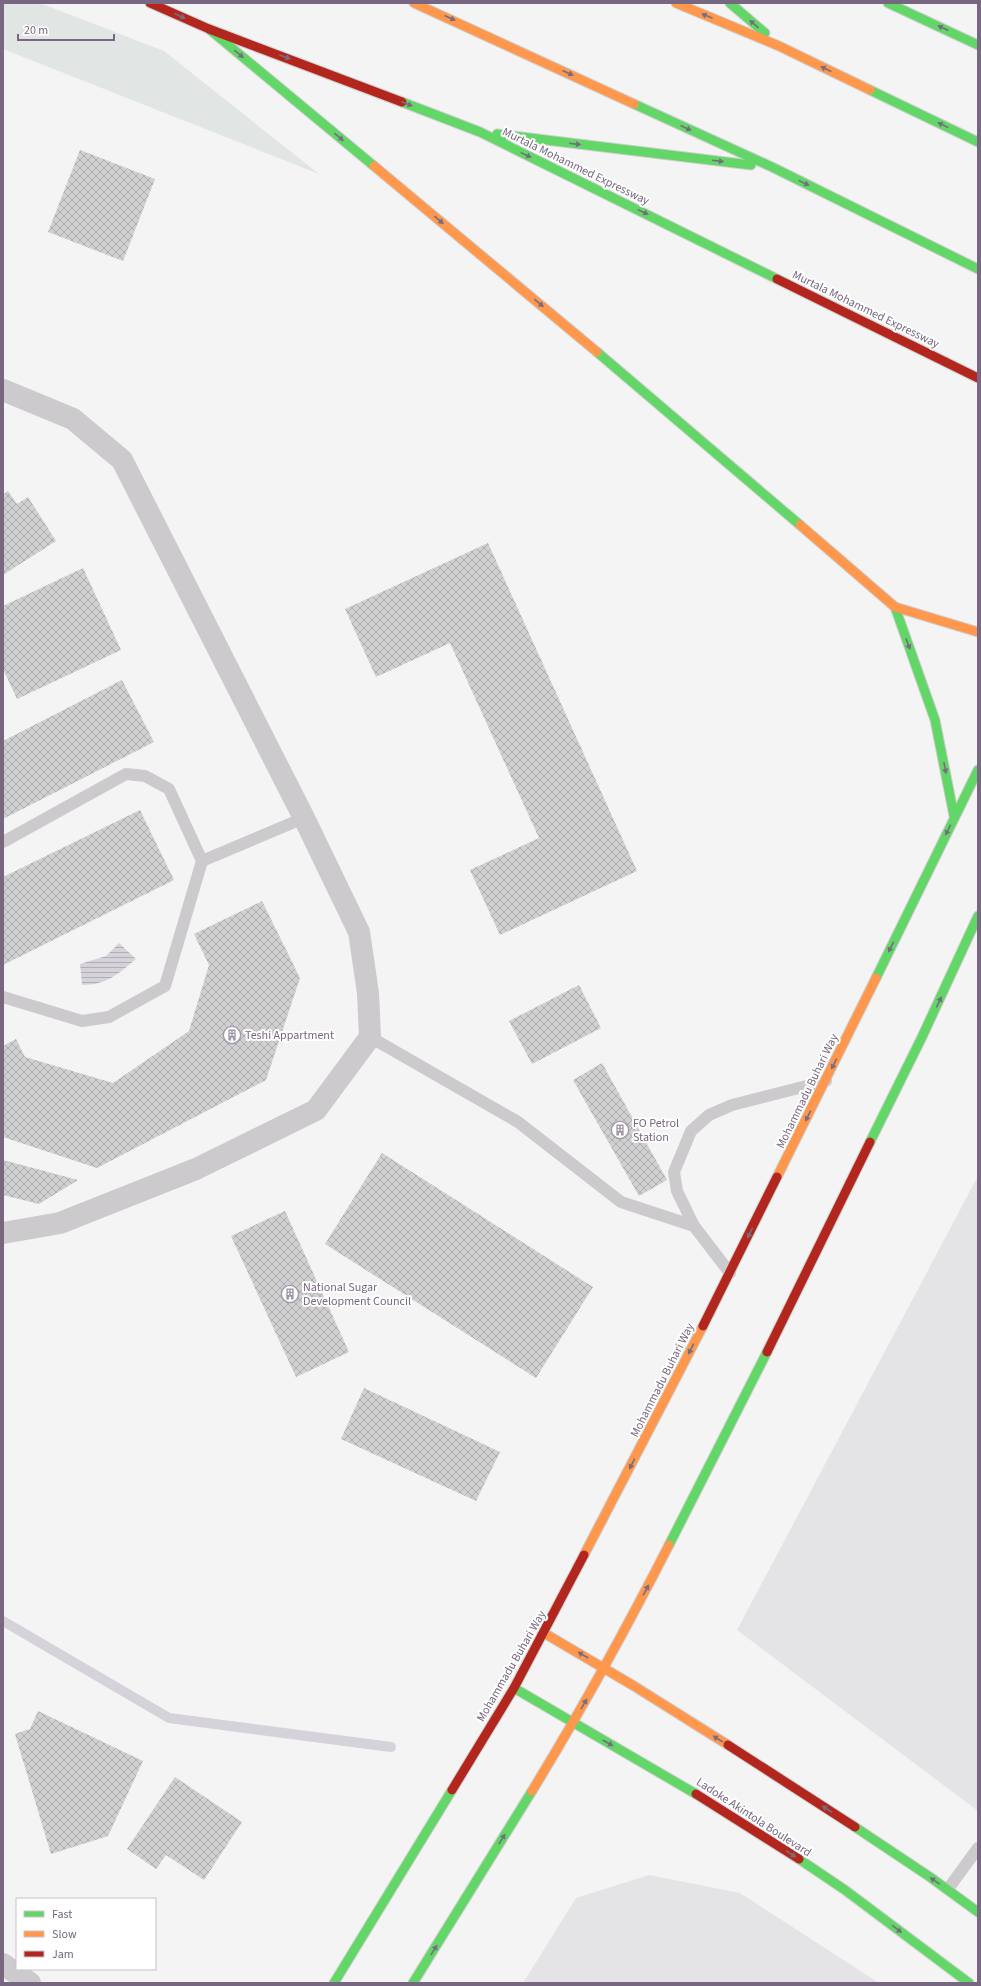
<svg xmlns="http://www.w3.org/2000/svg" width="981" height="1986" font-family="'Source Sans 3',sans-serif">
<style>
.built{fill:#e4e4e6}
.green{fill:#e1e6e4}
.water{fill:url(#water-rules)}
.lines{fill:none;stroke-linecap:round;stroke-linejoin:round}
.stream{stroke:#d6d2da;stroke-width:10}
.building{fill:url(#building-cross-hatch)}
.fast-casing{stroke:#d1d0d1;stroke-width:11}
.slow-casing{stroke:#d1d0d1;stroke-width:11}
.jam-casing{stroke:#d1d0d1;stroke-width:11}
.lane{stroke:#cccacd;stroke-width:12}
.street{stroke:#cccacd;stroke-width:22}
.fast{stroke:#63d668;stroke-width:9}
.slow{stroke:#ff974d;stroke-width:9}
.jam{stroke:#b3261e;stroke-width:9}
.oneway{fill:#766d80}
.labels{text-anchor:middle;stroke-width:4;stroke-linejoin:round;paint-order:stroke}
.street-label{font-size:12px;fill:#776781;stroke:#fff}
.poi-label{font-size:12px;fill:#776781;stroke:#fff;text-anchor:start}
</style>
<defs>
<pattern id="water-rules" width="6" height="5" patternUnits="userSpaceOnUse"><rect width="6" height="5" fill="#d6d2da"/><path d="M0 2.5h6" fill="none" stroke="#b2aeb6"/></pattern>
<pattern id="building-cross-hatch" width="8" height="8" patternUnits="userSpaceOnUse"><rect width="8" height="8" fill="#d0d0d1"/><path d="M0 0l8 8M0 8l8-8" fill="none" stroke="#aeadaf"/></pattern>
</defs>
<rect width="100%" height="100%" fill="#f3f4f3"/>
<!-- built -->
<path class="built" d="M978 1176V1811L737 1630Z
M649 1875 740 1893 879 1983H523L576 1898Z"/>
<!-- green -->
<path class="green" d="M3 3H40L164 51 319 174 3 49Z"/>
<!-- water -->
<path class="water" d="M119 943 136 959C118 974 107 985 82 985L80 964 106 956Z"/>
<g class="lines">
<!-- stream -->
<path class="stream" d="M3 1621 169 1718 391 1747"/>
</g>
<!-- building -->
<path class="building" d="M80 150 155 179 123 261 48 232Z
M8 491 17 504 28 497 56 541 3 575V494Z
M488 543 637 871 500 935 470 870 539 838 450 643 376 677 345 609Z
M83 568 121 650 17 699 3 669V606Z
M122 680 154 742 3 819V741Z
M140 810 174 880 3 965V877Z
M262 901 300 978 266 1080 97 1168 3 1137V1046L16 1039 25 1057 113 1083 189 1031 209 965 194 934Z
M579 985 601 1028 532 1064 509 1021Z
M602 1063 667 1180 639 1196 573 1080Z
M382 1153 593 1287 536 1378 325 1244Z
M3 1160 78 1180 39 1204 3 1195Z
M285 1211 349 1352 296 1377 231 1236Z
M364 1388 500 1452 476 1501 341 1439Z
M38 1711 143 1761 108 1836 51 1854 15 1734 30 1729Z
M175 1777 242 1822 204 1880 166 1855 156 1869 127 1849Z"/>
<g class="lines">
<defs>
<path id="fast" d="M730 3 765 33
M888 3 978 45
M209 29 374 166
M870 90 978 142
M402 102 480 132 777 279
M634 104 772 167 978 269
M497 134 751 165
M597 352 800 525
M895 607 935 720 954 816
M876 978 978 770
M870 1142 922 1037 978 916
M669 1545 767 1352
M514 1688 696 1794
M855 1827 930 1877 978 1912
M799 1859 845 1890 969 1983
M334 1983 452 1790
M413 1983 532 1791"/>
<path id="slow" d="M414 3 634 104
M676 3 779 46 870 90
M374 166 597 352
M800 525 895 607 978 632
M777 1177 876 978
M584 1555 703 1326
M544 1633 634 1686 728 1745
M532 1791C581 1711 626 1629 669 1545"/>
<path id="jam" d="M150 3 209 29 402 102
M777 279 978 378
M703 1326 777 1177
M767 1352 870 1142
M728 1745 855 1827
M452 1790 514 1688 584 1555
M696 1794 799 1859"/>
</defs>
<!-- fast casing -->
<use href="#fast" class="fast-casing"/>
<!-- slow casing -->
<use href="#slow" class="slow-casing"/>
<!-- jam casing -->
<use href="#jam" class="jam-casing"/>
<!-- lane -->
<path class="lane" d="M3 842 126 774 145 776 169 789 202 861 165 986 109 1017 82 1021 3 997
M202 861 304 818
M370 1037 518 1122 621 1202 694 1226
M730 1273 694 1226 677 1191 674 1172 691 1131 709 1115 732 1105 826 1081
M948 1889 978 1848"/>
<!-- street -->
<path class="street" d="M3 390 73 419 122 460 304 818 359 932 368 993 370 1037 316 1110 196 1169 60 1223 3 1233
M3 1964 30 1983"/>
<!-- fast -->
<use href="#fast" class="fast"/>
<!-- slow -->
<use href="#slow" class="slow"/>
<!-- jam -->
<use href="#jam" class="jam"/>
</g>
<!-- one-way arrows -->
<defs><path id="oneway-solid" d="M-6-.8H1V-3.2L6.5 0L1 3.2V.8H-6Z"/></defs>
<g class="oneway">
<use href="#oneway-solid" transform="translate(180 16) rotate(24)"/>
<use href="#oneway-solid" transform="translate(707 16) rotate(-157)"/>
<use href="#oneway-solid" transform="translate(450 18) rotate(25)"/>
<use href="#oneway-solid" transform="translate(754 24) rotate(-139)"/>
<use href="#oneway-solid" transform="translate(943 28) rotate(-155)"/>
<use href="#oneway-solid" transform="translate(239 54) rotate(40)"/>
<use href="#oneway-solid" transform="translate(285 57) rotate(20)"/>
<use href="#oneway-solid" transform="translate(826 69) rotate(-154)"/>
<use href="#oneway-solid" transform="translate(568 73) rotate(25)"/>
<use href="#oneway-solid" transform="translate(407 104) rotate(21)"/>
<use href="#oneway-solid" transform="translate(943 125) rotate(-154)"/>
<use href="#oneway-solid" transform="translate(686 128) rotate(25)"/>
<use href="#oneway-solid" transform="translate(339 137) rotate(40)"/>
<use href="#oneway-solid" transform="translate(575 144) rotate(7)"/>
<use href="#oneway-solid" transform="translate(526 155) rotate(26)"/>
<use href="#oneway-solid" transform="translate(718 161) rotate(7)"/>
<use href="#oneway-solid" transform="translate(804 183) rotate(26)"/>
<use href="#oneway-solid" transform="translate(643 212) rotate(26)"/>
<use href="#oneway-solid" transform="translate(439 220) rotate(40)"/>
<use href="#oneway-solid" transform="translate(539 303) rotate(40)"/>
<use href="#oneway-solid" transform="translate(908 644) rotate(70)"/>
<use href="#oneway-solid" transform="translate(945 768) rotate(79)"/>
<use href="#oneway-solid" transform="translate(948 830) rotate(116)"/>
<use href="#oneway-solid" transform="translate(891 947) rotate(116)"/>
<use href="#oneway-solid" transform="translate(939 1002) rotate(-65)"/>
<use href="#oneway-solid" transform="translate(834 1064) rotate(116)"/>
<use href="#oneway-solid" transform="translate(808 1116) rotate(116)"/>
<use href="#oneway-solid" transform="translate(750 1233) rotate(116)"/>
<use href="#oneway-solid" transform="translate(691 1349) rotate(117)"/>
<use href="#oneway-solid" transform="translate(632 1464) rotate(117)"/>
<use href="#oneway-solid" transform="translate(646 1590) rotate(-62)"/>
<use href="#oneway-solid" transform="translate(583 1655) rotate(-150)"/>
<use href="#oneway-solid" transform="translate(584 1704) rotate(-60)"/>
<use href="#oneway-solid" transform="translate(718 1739) rotate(-148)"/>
<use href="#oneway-solid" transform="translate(608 1743) rotate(30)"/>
<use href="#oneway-solid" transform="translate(827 1809) rotate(-147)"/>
<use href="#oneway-solid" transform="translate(502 1839) rotate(-58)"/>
<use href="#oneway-solid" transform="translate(791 1854) rotate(33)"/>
<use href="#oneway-solid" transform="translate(935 1881) rotate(-146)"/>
<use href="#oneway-solid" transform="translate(897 1929) rotate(37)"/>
<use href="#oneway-solid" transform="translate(434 1950) rotate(-58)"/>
</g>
<!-- icons -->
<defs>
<symbol id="building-ring" viewBox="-11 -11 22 22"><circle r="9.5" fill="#fff" stroke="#a298a9" stroke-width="1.5"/><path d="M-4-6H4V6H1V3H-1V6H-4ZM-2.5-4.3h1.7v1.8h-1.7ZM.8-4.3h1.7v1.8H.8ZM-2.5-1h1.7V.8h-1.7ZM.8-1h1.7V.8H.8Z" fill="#a298a9"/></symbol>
</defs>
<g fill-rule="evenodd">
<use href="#building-ring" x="222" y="1025" width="20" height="20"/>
<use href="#building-ring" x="610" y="1120" width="20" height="20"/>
<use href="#building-ring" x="280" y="1284" width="20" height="20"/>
</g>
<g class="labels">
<!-- street labels -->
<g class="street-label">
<text transform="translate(576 166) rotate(26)" y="4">Murtala Mohammed Expressway</text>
<text transform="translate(866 309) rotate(26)" y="4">Murtala Mohammed Expressway</text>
<text transform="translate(807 1091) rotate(-64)" y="4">Mohammadu Buhari Way</text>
<text transform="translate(662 1380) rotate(-63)" y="4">Mohammadu Buhari Way</text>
<text transform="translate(511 1666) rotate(-60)" y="4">Mohammadu Buhari Way</text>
<text transform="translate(754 1817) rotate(33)" y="4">Ladoke Akintola Boulevard</text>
</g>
<!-- poi labels -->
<g class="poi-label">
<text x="245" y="1039">Teshi Appartment</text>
<text x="633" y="1127">FO Petrol<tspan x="633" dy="14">Station</tspan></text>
<text x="303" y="1291">National Sugar<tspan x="303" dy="14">Development Council</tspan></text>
</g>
</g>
<!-- border -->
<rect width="981" height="1986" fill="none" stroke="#776781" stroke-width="8"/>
<!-- legend -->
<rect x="16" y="1898" width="140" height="72" fill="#ffffff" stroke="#c9c2cd"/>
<rect x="24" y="1911" width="20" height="6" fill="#63d668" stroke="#c9c2cd"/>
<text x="52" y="1918" font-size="12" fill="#776781">Fast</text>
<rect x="24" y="1931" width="20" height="6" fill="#ff974d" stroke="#c9c2cd"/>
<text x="52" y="1938" font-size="12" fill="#776781">Slow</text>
<rect x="24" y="1951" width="20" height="6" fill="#b3261e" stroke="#c9c2cd"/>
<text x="52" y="1958" font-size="12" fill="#776781">Jam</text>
<!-- scale -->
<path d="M18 34v6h96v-6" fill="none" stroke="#776781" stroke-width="2"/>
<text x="24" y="34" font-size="12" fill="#776781" stroke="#ffffff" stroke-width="3" paint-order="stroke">20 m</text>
</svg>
